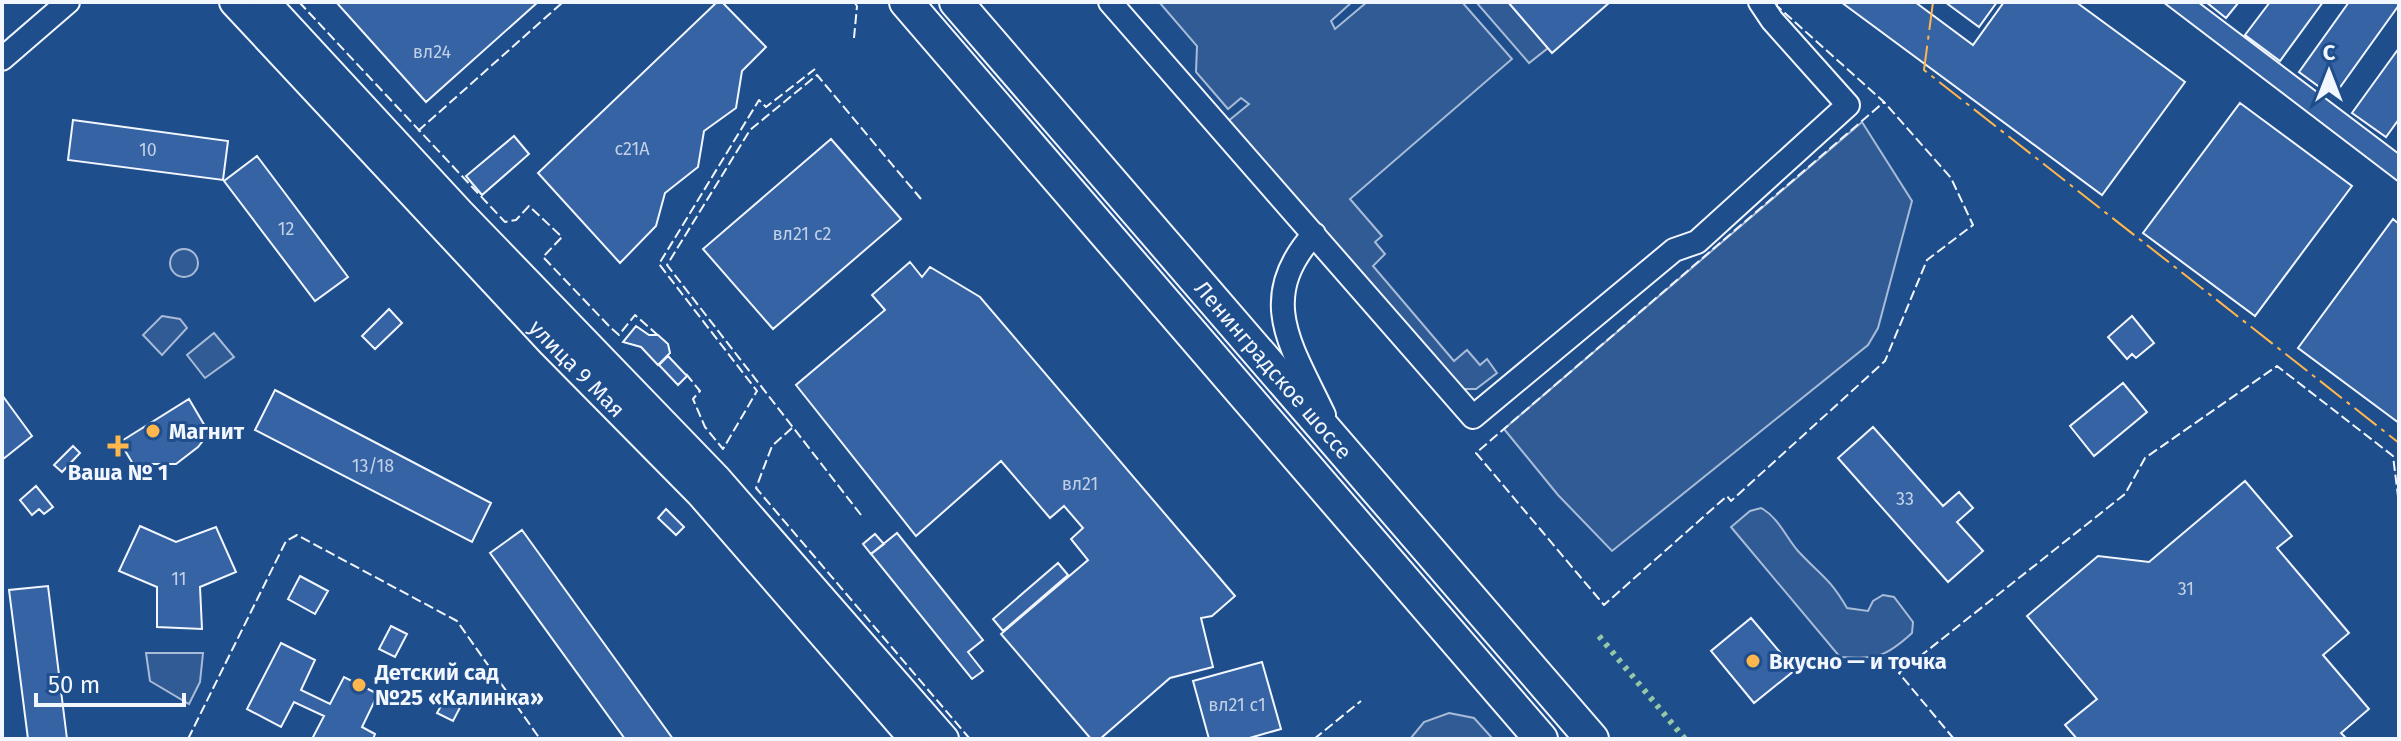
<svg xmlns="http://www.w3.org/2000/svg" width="2401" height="741" font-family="'Fira Sans',sans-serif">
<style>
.green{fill:#305b95;stroke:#a8bbd7;stroke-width:2}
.building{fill:#3563a3;stroke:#f2f6ff;stroke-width:2}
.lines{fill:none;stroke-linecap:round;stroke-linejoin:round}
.minor-casing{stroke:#f2f6ff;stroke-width:26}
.major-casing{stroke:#f2f6ff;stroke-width:32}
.highway-casing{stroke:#f2f6ff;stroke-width:36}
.minor{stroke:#1f4e8c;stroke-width:22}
.major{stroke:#1f4e8c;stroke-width:28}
.highway{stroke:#1f4e8c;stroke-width:32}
.hedge{stroke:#97c8a6;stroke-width:6;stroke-dasharray:4 6;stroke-linecap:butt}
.fence{stroke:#f2f6ff;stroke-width:2;stroke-dasharray:10 4;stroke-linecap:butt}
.power{stroke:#ffb74d;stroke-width:2;stroke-dasharray:28 6 4 6;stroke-linecap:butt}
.poi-dot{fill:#ffb74d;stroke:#1f4e8c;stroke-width:3}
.labels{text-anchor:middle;stroke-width:6;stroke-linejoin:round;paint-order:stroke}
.number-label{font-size:18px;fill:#c3d1e8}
.street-label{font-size:22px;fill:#f2f6ff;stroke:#1f4e8c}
.poi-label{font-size:22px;font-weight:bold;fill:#f2f6ff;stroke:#1f4e8c;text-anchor:start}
</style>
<rect width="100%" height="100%" fill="#1f4e8c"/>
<!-- green -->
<path class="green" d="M1159 2H1352L1331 21 1335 29 1367 2H1462L1512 59 1350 199 1382 236 1375 242 1385 254 1373 266 1454 361 1467 350 1480 365 1487 359 1497 373 1476 389H1460L1227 122 1249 104 1241 98 1228 109 1196 72 1197 46Z
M1476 2H1508L1548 48 1529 63Z
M1862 122 1912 201 1878 328 1868 345 1612 551 1558 495 1504 429Z
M170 263a14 14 0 1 1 28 0a14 14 0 1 1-28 0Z
M162 316 180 319 187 328 162 355 143 335Z
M214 333 234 357 205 378 187 355Z
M1761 508C1779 518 1785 536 1798 551 1820 575 1829 577 1847 608L1868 611 1873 601 1883 595 1894 597 1913 622 1912 633C1885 658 1876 659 1840 657L1731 527 1750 511Z
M146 653H203L200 682 189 704 150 681Z
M1449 713 1474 718 1493 739H1410L1424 722Z"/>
<!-- building -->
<path class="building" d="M336 2H538L426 102Z
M717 2H722L766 47 742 71 736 108 704 131 698 167 665 193 656 226 620 263 538 173Z
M1508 2H1610L1552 53Z
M1841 2H1915L1973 45 2004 2H2076L2185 82 2102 195Z
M1945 2H1997L1979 27Z
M2163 2H2198L2399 154V182Z
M2206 2H2239L2226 18Z
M2270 2H2323L2280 61 2245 35Z
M2349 2H2399V5L2333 97 2299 72Z
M2399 48V119L2386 137 2352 113Z
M2240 103 2352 186 2255 316 2143 233Z
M73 120 228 141 223 180 68 160Z
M514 136 529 154 482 195 466 176Z
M831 139 901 219 773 329 703 249Z
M257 156 348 277 315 301 224 181Z
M2393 219 2399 224V423L2298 348Z
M910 262 922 277 930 267 980 297 1235 596 1212 616 1201 618 1213 667 1170 678 1100 739H1091L1001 634 1088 560 1071 539 1083 528 1064 506 1050 518 1001 461 916 536 796 385 885 310 872 295Z
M389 309 402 323 375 349 362 336Z
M2132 316 2154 343 2136 358 2132 354 2127 359 2108 337Z
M636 326 649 335H658L668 344 670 353 658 365 641 347 623 342Z
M668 356 687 376 678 385 659 365Z
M2123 383 2147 412 2094 456 2070 426Z
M275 390 491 503 472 542 255 430Z
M2 395 32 436 2 460Z
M189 399 209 433 198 447 176 464H133L120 442Z
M1873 427 1943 506 1959 492 1973 508 1957 522 1983 551 1948 582 1838 458Z
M73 446 80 453 62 472 54 465Z
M2245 481 2292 536 2277 548 2349 633 2323 655 2369 709 2341 733 2347 739H2077L2065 725 2097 699 2027 616 2098 556 2149 562Z
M36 486 53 507 44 514 39 509 32 515 20 500Z
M666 509 684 527 676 535 658 518Z
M140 526 176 542 216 527 236 572 200 587 202 629 157 627V587L119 571Z
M522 530 673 739H625L490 553Z
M897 533 983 640 968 652 983 671 972 679 871 554Z
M875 534 884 544 871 554 863 544Z
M1058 563 1068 575 1003 631 993 619Z
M300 576 328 591 315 614 288 599Z
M48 586 67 739H28L9 590Z
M1751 618 1795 670 1754 703 1711 651Z
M391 626 407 634 395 657 379 649Z
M281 643 315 660 301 690 330 704 344 677 378 694 362 727 375 734 373 739H312L324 716 294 702 281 727 247 709Z
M1262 662 1281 729 1246 739H1209L1193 681Z
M450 690 465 698 453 721 437 713Z"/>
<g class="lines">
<defs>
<path id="minor" d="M1110 2 1473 417 1674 250 1697 242 1848 105 1772 20 1760 2
M2 59 68 2
M1314 234C1255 299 1292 347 1324 415"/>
<g id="major">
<path id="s1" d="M234 2 552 343 701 494 914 739"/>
<path d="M265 2 460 213 716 478 944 739"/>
</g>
<g id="highway">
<path d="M906 2 1541 739"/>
<path id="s2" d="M956 2 1592 739"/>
</g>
</defs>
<!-- minor casing -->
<use href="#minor" class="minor-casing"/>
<!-- major casing -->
<use href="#major" class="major-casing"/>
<!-- highway casing -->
<use href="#highway" class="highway-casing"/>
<!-- minor -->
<use href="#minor" class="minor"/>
<!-- major -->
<use href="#major" class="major"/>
<!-- highway -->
<use href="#highway" class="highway"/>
<!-- hedge -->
<path class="hedge" d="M1599 636 1685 739"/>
<!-- fence -->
<path class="fence" d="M299 2 505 222 516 220 529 206 562 237 543 257 611 328 619 335 635 315 661 338
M1777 2V6L1884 102 1951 178 1973 225 1927 260 1885 361 1731 501 1727 496 1604 605 1476 453 1884 102
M854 38 857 6 854 2
M418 131 563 2
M686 374 700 391 693 399 705 427 723 449 757 391 659 264 759 100 766 107 815 69
M792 428 772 446 756 488 970 739
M861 515 667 265 750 130 817 75 921 199
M188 739 286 541 297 535 457 621 540 739
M1314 739 1361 701
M1954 739 1899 673 2125 494 2145 458 2277 366 2393 456 2399 504"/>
<!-- power -->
<path class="power" d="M1933 2 1924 70 2399 443"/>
</g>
<!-- markers -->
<g class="poi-dot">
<circle cx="153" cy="431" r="8"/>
<path d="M114 434h8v8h8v8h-8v8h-8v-8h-8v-8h8z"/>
<circle cx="1753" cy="661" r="8"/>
<circle cx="359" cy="685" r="8"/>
</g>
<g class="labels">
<!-- number labels -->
<g class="number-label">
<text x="432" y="58">вл24</text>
<text x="632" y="155">с21А</text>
<text x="148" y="156">10</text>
<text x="286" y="235">12</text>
<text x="802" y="240">вл21 с2</text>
<text x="373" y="472">13/18</text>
<text x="1080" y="490">вл21</text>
<text x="1905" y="505">33</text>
<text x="179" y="585">11</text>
<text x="2186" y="595">31</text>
<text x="1237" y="711">вл21 с1</text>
</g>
<!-- street labels -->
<g class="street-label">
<text dy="8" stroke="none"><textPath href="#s1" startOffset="502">улица 9 Мая</textPath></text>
<text dy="8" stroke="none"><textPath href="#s2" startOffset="486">Ленинградское шоссе</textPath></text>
</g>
<!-- poi labels -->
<g class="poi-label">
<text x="169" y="439">Магнит</text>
<text x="118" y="480" text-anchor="middle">Ваша № 1</text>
<text x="1769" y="669">Вкусно — и точка</text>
<text x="375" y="680">Детский сад<tspan x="375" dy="25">№25 «Калинка»</tspan></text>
</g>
</g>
<!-- border -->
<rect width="2401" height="741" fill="none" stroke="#f2f6ff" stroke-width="8"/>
<!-- north arrow -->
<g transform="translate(2329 72)" stroke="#1f4e8c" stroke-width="6" paint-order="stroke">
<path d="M0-6L14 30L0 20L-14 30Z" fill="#f2f6ff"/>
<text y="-12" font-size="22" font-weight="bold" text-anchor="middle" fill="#f2f6ff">С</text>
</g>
<!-- scale -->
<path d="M36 693v12h148v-12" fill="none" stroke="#f2f6ff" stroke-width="4"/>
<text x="48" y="693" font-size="24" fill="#f2f6ff" stroke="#1f4e8c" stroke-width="6" paint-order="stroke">50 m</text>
</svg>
